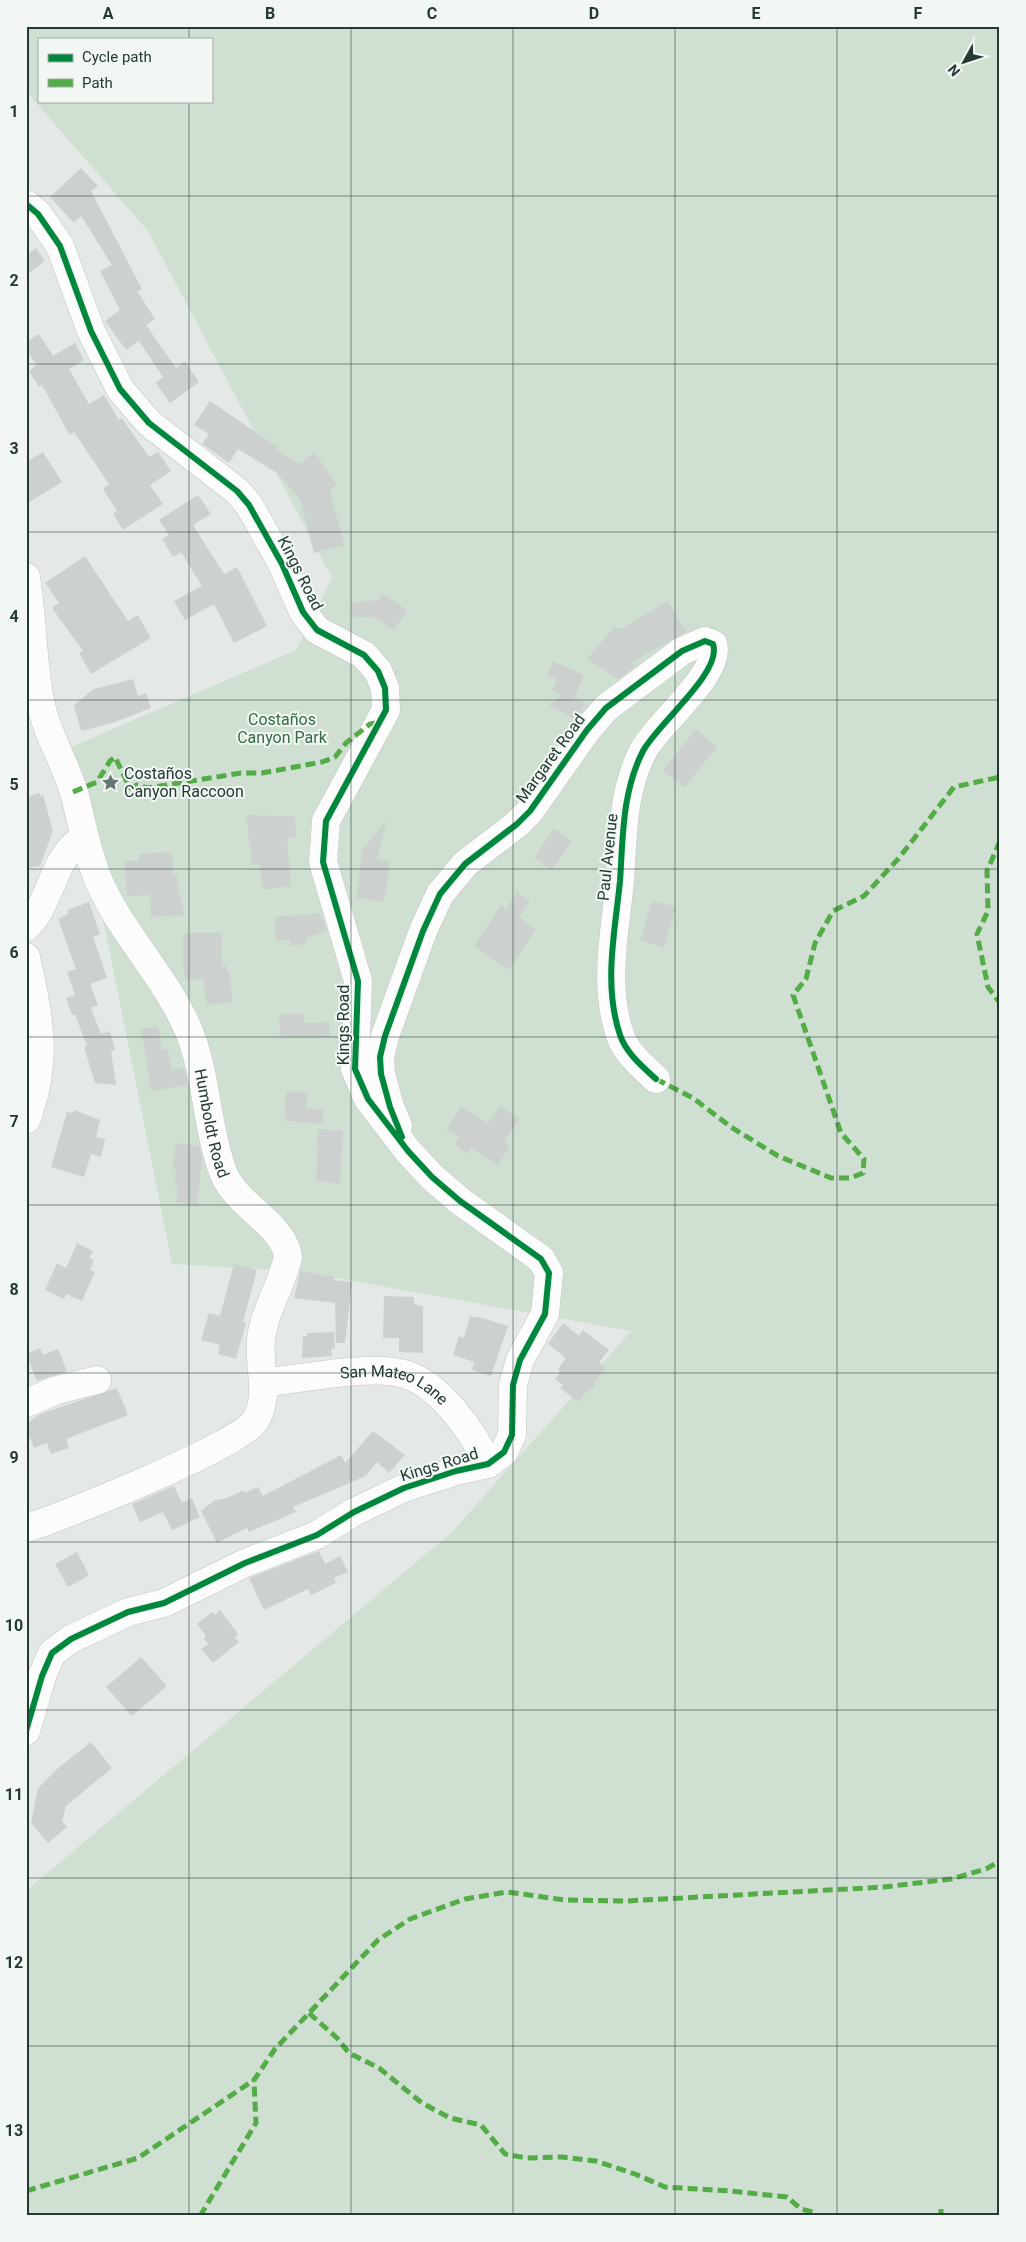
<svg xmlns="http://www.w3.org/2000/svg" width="1026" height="2242" font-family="Roboto,sans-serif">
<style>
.green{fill:#cfe0d3;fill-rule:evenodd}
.building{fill:#ccd1cf}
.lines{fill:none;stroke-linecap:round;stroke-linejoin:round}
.minor-casing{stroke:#c1c5c3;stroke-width:29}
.minor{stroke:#fbfcfb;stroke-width:28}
.quiet{stroke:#53ac45;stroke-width:5;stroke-dasharray:10 5;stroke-linecap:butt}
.cycleway-casing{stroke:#f2f7f4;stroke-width:9}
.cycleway{stroke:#00873e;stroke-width:6}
.grid{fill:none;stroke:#243932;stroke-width:1;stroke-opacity:0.55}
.labels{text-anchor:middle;stroke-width:4;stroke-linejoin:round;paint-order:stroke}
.street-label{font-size:16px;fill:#243932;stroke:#f2f7f4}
.park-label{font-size:16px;fill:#336b46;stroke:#f2f7f4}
.poi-label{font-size:16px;fill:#243932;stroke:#f2f7f4;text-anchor:start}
.neatline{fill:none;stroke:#243932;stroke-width:2}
.grid-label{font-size:16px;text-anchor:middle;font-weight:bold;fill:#243932}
</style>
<rect width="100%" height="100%" fill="#e4e8e6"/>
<!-- green -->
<path class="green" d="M26 26H1000V2216H26V1891L452 1532 631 1331 297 1271 172 1264 69 748 296 650 332 578 148 231 26 91ZM39 39H211V101H39Z"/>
<!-- building -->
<path class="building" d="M81 168 98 186 91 191 142 289 137 291 155 319 146 325 176 368 185 361 199 382 170 403 156 383 163 377 139 341 126 350 105 321 120 310 100 271 112 265 81 216 74 223 50 197Z
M36 248 45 261 26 275V255Z
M39 334 53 356 75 343 84 360 69 369 89 404 104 395 119 420 122 418 149 457 158 452 171 471 150 485 163 504 123 530 113 514 117 511 103 489 109 484 74 432 70 435 68 432 42 385 39 387 29 371 37 365 26 350V342Z
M210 401 279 448 277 450 299 464 315 453 337 485 330 490 344 545 314 553 300 499 277 473 238 449 229 463 202 444 209 434 194 425Z
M43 452 62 482 26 504V462Z
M198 495 211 514 193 525 224 574 237 567 267 626 234 643 214 604 185 620 174 601 202 586 181 552 173 557 162 539 169 535 159 520Z
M85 556 128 621 138 615 151 638 91 674 79 653 83 651 52 608 59 603 45 583Z
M383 594 407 610 394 630 373 617 353 618 351 603 378 600Z
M668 601 686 632 632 662 636 666 618 679 587 659 615 626 619 630Z
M553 661 584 675 574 699 585 704 576 719 549 706 562 695 552 690 557 680 547 675Z
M133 679 138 696 146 693 151 708 112 723 81 731 74 705 94 689Z
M696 729 717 747 684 788 663 770Z
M40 793V796L43 795 53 831 40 866 26 868V797Z
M246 815 295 816 296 837 287 838 291 886 263 890 259 865H252Z
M387 820 377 859 390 861 384 902 357 898 362 850Z
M554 828 572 841 552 870 534 858Z
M172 852 173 874H177L178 895H181L184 915 151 917 150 895 127 896 124 861H139V854Z
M517 892 530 901 519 917 536 929 509 970 474 946 501 905 506 909Z
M652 900 676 907 664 948 640 940Z
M89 902 100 934 93 937 107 978 90 984 98 1005 91 1008 101 1034 110 1031 115 1050 111 1051 116 1085 95 1083 84 1047 87 1046 75 1014 72 1015 66 998 75 995 67 972 76 969 58 919 68 914 67 910Z
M320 913 327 931 306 938V944L290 946V940H276L275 917Z
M183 933H222V966L226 965 227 973 229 972 233 1002 207 1005 203 978 186 981 183 969Z
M286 1014H304V1023L329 1022 330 1037 280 1036 279 1015Z
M158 1027 162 1050 168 1049 171 1070 184 1068 188 1085 151 1091 141 1029Z
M286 1091 307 1093 306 1108 324 1110 323 1124 285 1121Z
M461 1106 488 1123 500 1106 519 1119 504 1142 510 1146 498 1165 471 1147 467 1154 455 1144 459 1137 446 1130Z
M74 1110 100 1120 96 1137 105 1139 101 1157 91 1154 84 1177 51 1167 67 1112 73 1113Z
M318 1129 343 1131 340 1184 316 1181Z
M176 1143 199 1146 202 1159 197 1205 176 1202 178 1186H174L176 1170 173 1169Z
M77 1243 93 1251 89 1258 94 1260 90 1270 95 1272 82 1301 66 1294 64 1299 45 1290 57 1263 66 1268Z
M234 1264 257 1270 243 1322 246 1323 236 1359 218 1354 220 1345 201 1340 209 1313 220 1316Z
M300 1271 335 1277 334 1280 352 1282 345 1343H336L335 1303 294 1298Z
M384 1296 414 1297V1304L423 1306V1353L399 1352V1338H383Z
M470 1316 475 1318 476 1316 508 1326 491 1376 472 1370 474 1362 453 1355 459 1336 464 1338Z
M563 1323 579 1336 583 1330 609 1350 599 1363 605 1368 595 1381 594 1387 587 1391 579 1402 560 1388 563 1385 555 1379 560 1373 558 1369 566 1358 548 1344Z
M334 1332 335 1349H331L332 1356 302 1358 303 1336H307V1333Z
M40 1348 43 1355 58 1349 67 1371 37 1381 26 1354Z
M117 1388 128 1415 66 1439 69 1448 51 1454 47 1443 34 1448 30 1438 26 1440V1424L40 1414Z
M373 1431 405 1455 389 1473 377 1462 366 1476 293 1507 296 1512 249 1532 247 1528 217 1543 201 1511 215 1500 227 1498 244 1490 245 1493 258 1487 263 1496 341 1455 345 1463Z
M174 1486 182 1503 192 1498 200 1517 172 1530 163 1512 140 1522 132 1504Z
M319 1551 325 1564 340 1556 348 1572 334 1578 336 1583 311 1595 308 1589 264 1610 249 1578Z
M77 1552 89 1575 68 1587 55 1564Z
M220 1610 238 1634 235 1637 239 1642 213 1663 201 1649 208 1644 204 1638 206 1636 197 1624 212 1612 215 1615Z
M141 1657 167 1686 132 1716 106 1687Z
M91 1742 112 1768 66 1806 62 1821 67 1827 48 1843 31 1823 38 1788 57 1769Z"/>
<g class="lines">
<defs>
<g id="minor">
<path d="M26 204 38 214 60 246 91 331 120 389 149 423 237 491 249 505 282 564 303 612 317 630 364 655 378 671 385 688 386 710 326 821 323 862 358 981 355 1069 368 1099 408 1151 432 1177 460 1201 541 1259 549 1273 545 1314 520 1360 513 1385 512 1435 504 1452 488 1464 456 1471 404 1488 354 1512 317 1535 245 1563 164 1603 128 1612 71 1639 52 1653 42 1676 26 1731"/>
<path id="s1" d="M26 577C33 620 32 663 41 705 48 738 68 767 76 800 83 828 88 857 100 884 123 935 165 976 188 1029 207 1074 206 1126 223 1172 235 1205 285 1225 288 1257 282 1285 264 1311 261 1340 258 1367 271 1395 255 1421 241 1445 60 1518 26 1528"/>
<path d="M26 927C52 904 52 855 84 838"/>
<path d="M26 957C39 1016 49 1062 26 1120"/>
<path d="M398 1126 390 1107 381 1074 380 1057 385 1036 423 931 440 894 465 864 517 824 530 811 587 730 606 708 682 651 705 641 713 644C723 672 657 724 643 751 622 792 623 837 620 881 615 932 603 984 620 1035 626 1053 643 1067 656 1079"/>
<path id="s2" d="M263 1383C298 1379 373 1364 404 1374 440 1384 473 1432 488 1464"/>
<path d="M26 1403 57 1390 97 1380"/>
</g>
</defs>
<!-- minor casing -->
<use href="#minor" class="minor-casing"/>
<!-- minor -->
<use href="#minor" class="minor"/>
<!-- quiet -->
<path class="quiet" d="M73 792 97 782 110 761 115 757 130 788 137 785 148 788 241 773H262L322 762 335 757 346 743 370 724 380 722
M1000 841 987 871 988 911 977 934 988 987 1000 1003
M656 1079 693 1098 731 1127 778 1156 831 1178H850L863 1173 864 1159 841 1133 793 995 806 979 815 943 833 911 864 896 899 858 954 787 1000 777
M309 2013 337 2038 349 2053 379 2068 422 2103 450 2118 481 2125 505 2154 526 2158 562 2157 596 2161 635 2174 665 2187 730 2191 787 2197 801 2209 816 2213V2216
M26 2191 138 2158 254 2080
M941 2209V2216
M200 2216 256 2123 254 2080 275 2049 378 1940 410 1919 465 1899 507 1892 565 1900 626 1901 884 1887 951 1879 986 1869 1000 1861"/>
<defs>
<path id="cycleway" d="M26 204 38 214 60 246 91 331 120 389 149 423 237 491 249 505 282 564 303 612 317 630 364 655 378 671 385 688 386 710 326 821 323 862 358 981 355 1069 368 1099 408 1151 432 1177 460 1201 541 1259 549 1273 545 1314 520 1360 513 1385 512 1435 504 1452 488 1464 456 1471 404 1488 354 1512 317 1535 245 1563 164 1603 128 1612 71 1639 52 1653 42 1676 26 1731
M402 1137 390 1107 381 1074 380 1057 385 1036 423 931 440 894 465 864 517 824 530 811 587 730 606 708 682 651 705 641 713 644C723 672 657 724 643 751 622 792 623 837 620 881 615 932 603 984 620 1035 626 1053 643 1067 656 1079"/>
</defs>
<!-- cycleway casing -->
<use href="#cycleway" class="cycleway-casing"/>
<!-- cycleway -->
<use href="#cycleway" class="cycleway"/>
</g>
<!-- grid -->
<path class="grid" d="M189 26V39M351 26V2216M513 26V2216M675 26V2216M837 26V2216M189 101V2216M26 196H1000M26 364H1000M26 532H1000M26 700H1000M26 869H1000M26 1037H1000M26 1205H1000M26 1373H1000M26 1542H1000M26 1710H1000M26 1878H1000M26 2046H1000"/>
<!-- icons -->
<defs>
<symbol id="sight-bare" viewBox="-9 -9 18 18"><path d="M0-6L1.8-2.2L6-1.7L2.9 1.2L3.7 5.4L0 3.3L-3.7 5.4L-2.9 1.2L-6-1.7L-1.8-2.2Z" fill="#677671" stroke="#f2f7f4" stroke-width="2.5" paint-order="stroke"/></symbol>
</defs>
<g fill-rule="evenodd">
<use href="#sight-bare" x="98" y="770" width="25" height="25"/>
</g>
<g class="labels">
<!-- street labels -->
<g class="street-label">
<text transform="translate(301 573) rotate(63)" y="6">Kings Road</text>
<text transform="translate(550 758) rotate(-54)" y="6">Margaret Road</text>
<text transform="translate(607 857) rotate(-84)" y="6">Paul Avenue</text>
<text transform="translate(343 1025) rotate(-90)" y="6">Kings Road</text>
<text dy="6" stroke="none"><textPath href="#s1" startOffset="585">Humboldt Road</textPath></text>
<text dy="6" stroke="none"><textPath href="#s2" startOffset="135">San Mateo Lane</textPath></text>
<text transform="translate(439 1464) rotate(-17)" y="6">Kings Road</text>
</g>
<!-- park labels -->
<g class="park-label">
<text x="282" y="725">Costaños<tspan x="282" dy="18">Canyon Park</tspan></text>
</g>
<!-- poi labels -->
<g class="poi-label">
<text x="124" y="779">Costaños<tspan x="124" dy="18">Canyon Raccoon</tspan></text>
</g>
</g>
<!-- border -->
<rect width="1026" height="2242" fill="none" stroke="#f2f7f4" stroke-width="55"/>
<!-- legend -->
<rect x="38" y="38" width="175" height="65" fill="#f2f7f4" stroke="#a0aba6"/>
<rect x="48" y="54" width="25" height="8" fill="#00873e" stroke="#a0aba6"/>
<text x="82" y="62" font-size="15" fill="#243932">Cycle path</text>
<rect x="48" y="79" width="25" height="8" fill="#53ac45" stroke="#a0aba6"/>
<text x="82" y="88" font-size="15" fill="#243932">Path</text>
<!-- north arrow -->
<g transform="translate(964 62) rotate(230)" stroke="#f2f7f4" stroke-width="4" paint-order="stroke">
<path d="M0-4L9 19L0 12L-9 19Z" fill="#243932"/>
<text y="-8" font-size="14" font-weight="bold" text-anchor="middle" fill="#243932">N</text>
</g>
<rect x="28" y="28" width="970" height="2186" class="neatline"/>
<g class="grid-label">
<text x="108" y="19">A</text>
<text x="270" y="19">B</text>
<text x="432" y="19">C</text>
<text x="594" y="19">D</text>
<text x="756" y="19">E</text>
<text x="918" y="19">F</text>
<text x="14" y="117">1</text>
<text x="14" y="286">2</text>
<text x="14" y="454">3</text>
<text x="14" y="622">4</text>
<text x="14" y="790">5</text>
<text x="14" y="958">6</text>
<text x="14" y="1127">7</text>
<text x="14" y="1295">8</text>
<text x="14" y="1463">9</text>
<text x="14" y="1631">10</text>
<text x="14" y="1800">11</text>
<text x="14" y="1968">12</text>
<text x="14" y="2136">13</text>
</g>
</svg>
